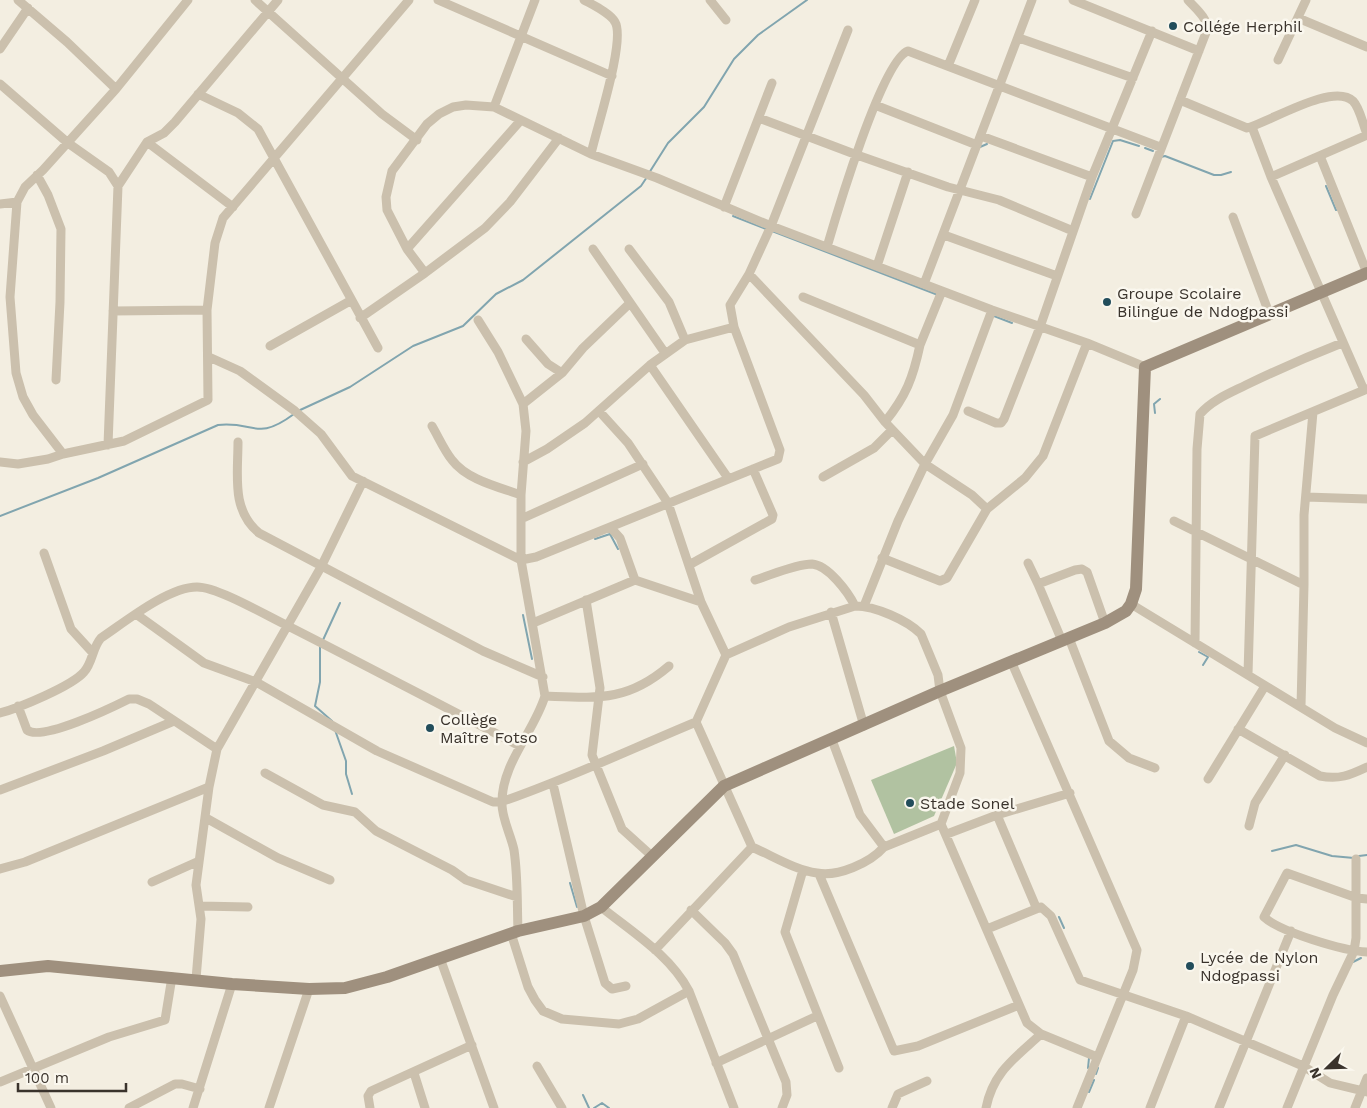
<svg xmlns="http://www.w3.org/2000/svg" width="1367" height="1108" font-family="'Work Sans',sans-serif">
<style>
.green{fill:#b1c2a1}
.lines{fill:none;stroke-linecap:round;stroke-linejoin:round}
.stream{stroke:#81a5af;stroke-width:2}
.minor{stroke:#cbc0ad;stroke-width:9}
.secondary{stroke:#9f907e;stroke-width:12}
.poi-dot{fill:#224d5b;stroke:#faf7ee;stroke-width:2}
.labels{text-anchor:middle;stroke-width:5;stroke-linejoin:round;paint-order:stroke}
.poi-label{font-size:16px;fill:#3a332c;stroke:#faf7ee;text-anchor:start}
</style>
<rect width="100%" height="100%" fill="#f3eee1"/>
<!-- green -->
<path class="green" d="M954 746 957 763 934 816 894 834 871 780Z"/>
<g class="lines">
<!-- stream -->
<path class="stream" d="M980 147 987 144
M1145 148 1153 151
M1161 157 1165 156 1214 175H1221L1231 172
M649 173 668 143 704 107 734 59 758 35 807 0
M1326 186 1336 210 1339 209
M1090 199 1113 141 1120 140 1139 146
M733 216 766 229
M772 231 938 295
M994 316 1012 323
M298 411 350 387 413 346 463 326 496 294 523 280 641 186 647 177
M1155 413 1154 404 1160 399
M0 516 98 478 218 425C255 421 256 442 294 414
M595 539 610 534 618 549
M523 615 532 659
M323 640 340 603
M320 646V682L315 706 332 721
M1199 652 1208 657 1203 665
M335 730 346 761V774L352 794
M1272 851 1296 845 1332 856 1354 858
M1359 856 1367 855
M570 883 577 907
M1059 917 1064 928
M1353 962 1361 958
M1088 1068 1089 1058
M1096 1074 1098 1068
M1089 1092 1094 1080
M583 1095 589 1108
M594 1108 602 1103 609 1108"/>
<!-- minor -->
<path class="minor" d="M18 0 67 42 116 89
M255 0 382 114 417 140
M438 0 612 76
M584 0C593 5 610 13 615 22 626 40 596 130 591 154
M710 0 726 20
M1073 0 1199 51
M1298 18 1367 47
M1019 38 1133 78
M0 49 28 8
M1278 60 1306 0
M948 66 975 0
M0 84 68 143 109 172 118 186 108 445
M198 94 238 113 258 129 378 348
M1180 100 1247 128C1270 122 1333 82 1353 101 1360 108 1363 125 1367 134
M875 105 977 145
M494 107 535 0
M759 118 857 155 948 187 999 200 1073 231
M1252 127 1271 177 1364 390
M981 136 1092 177
M147 142 233 207
M1320 156 1367 273
M37 175 48 195 61 229 60 302 56 380
M1271 177 1367 135
M118 186 147 142 164 133 175 122 278 0
M0 204 17 202
M724 207 772 83
M1136 214 1207 30C1208 18 1195 8 1188 0
M1233 217 1269 313
M944 235 1057 276
M827 247C836 216 882 60 908 51L1160 147
M407 249 521 120
M593 249 665 353
M629 249 669 302 685 340
M877 266 908 172
M425 273 407 249 387 210 386 197 392 171 427 124 439 114 453 107 466 105 494 107 591 154 657 178 771 226 992 310 1087 343 1145 367
M749 274 864 395 885 422 925 464 972 495 987 509
M924 284 1032 0
M803 297 920 345 942 291
M113 311 207 310
M360 318 425 273 485 228 510 202 559 138
M478 320 498 352 523 404 526 431 521 495V560L545 696C534 732 502 763 502 802 501 817 511 835 514 850 518 877 517 904 518 931
M526 339 548 364 562 373
M270 346 350 301
M209 357 240 371 295 411 321 434 352 476 521 560 536 557 778 459 780 450 734 327 730 305 749 274 771 226 848 30
M650 365 728 478
M523 404 562 373 583 348 630 303
M599 411 628 443 668 503 701 602 726 655
M968 411 996 423H1001L1004 419 1040 327 1092 177 1152 31
M885 422C906 396 913 378 920 345
M432 426C439 438 444 450 452 460 467 480 499 487 521 495
M238 442C238 475 231 510 259 533L483 651 543 677
M63 454 33 415 23 397 16 373 10 297 17 202 25 187 43 170 116 89 188 0
M0 462 18 464 48 459 63 454 124 441 208 400 207 310 215 243 223 218 409 0
M523 462 547 449 585 423 650 365 685 340 734 327
M823 477 874 448 892 430
M1306 497 1367 499
M521 519 643 464
M1174 521 1304 585 1301 706
M610 527 620 538 635 580
M44 553 71 629 92 652
M882 558 940 581 947 578 987 509 1025 478 1043 456 1087 343
M1028 563 1038 584 1075 570 1082 569 1087 572 1105 623
M689 565 772 519 773 515 753 469
M755 580C771 575 796 564 812 564 828 565 848 592 855 606
M1038 584 1062 641
M1304 585V515L1313 412
M586 600 600 688 592 755 622 829 653 857
M1131 604 1335 728 1367 743
M864 606 898 521 925 464 953 415 992 310
M831 612 864 726
M136 614 204 663 256 682 377 751 493 802H501C568 779 631 749 696 722
M533 623 635 580 701 602
M1069 638 1109 741 1129 758 1155 768
M1195 643 1197 449 1200 414C1212 400 1230 393 1246 385 1277 370 1309 356 1342 343
M1011 661 1137 950 1133 970 1077 1108
M1248 674 1255 436 1367 389
M545 696C597 698 627 702 669 666
M18 706 27 730C41 742 113 707 129 699H137L149 704 217 749
M0 713C19 708 72 686 84 672 93 662 92 648 101 638 125 622 168 587 197 587 218 587 267 616 288 626 365 665 442 706 520 746
M1238 729 1320 776C1339 780 1350 775 1367 767
M832 740 860 815 884 847 941 824 1027 1023 1041 1034 1097 1057
M265 773 323 805 355 812 376 831 452 870 466 880 517 897
M1208 779 1265 686
M553 784 584 916 605 983 612 989 626 986
M0 790 103 751 174 721
M997 815 1036 907
M206 818 278 858 330 880
M1249 826 1255 803 1285 755
M947 834 997 815 1070 793
M752 847C773 856 795 870 817 873 838 877 870 863 884 847
M0 869 25 862 209 787
M803 870 785 932 839 1068
M819 874 894 1051 918 1046 1019 1005
M152 882 199 861
M1367 899 1357 898 1287 873 1264 917C1280 932 1344 951 1367 952
M200 906 248 907
M601 907C632 932 670 955 689 991L734 1108
M691 910 725 943 733 954 786 1082 787 1095 782 1108
M987 929 1041 907 1051 916 1080 980 1186 1016 1303 1066 1330 1083 1367 1092
M511 933 528 987 535 1000 543 1011 562 1019 619 1024 638 1019 689 991
M655 950 752 847 696 722 726 655 789 627 855 606C875 606 907 620 921 634L938 675 940 691 961 748 960 773 941 824
M440 958 494 1108
M196 979 201 919 196 885 209 787 217 749 321 567 363 481
M0 996 51 1108
M716 1063 817 1016
M537 1066 562 1108
M414 1073 425 1108
M0 1082 109 1037 165 1020 172 977
M129 1108 175 1084H182L200 1089
M193 1108 232 984
M269 1108 309 989
M370 1108 368 1096 371 1091 472 1045
M892 1108 898 1094 927 1081
M986 1108C993 1072 1015 1058 1041 1034
M1150 1108 1186 1016
M1219 1108 1291 931
M1287 1108 1333 995 1354 951 1356 938V859
M1355 1108 1367 1078"/>
<!-- secondary -->
<path class="secondary" d="M0 971 48 966 232 984 309 989 345 988 387 977 518 931 584 916 601 907 724 786 940 691 1105 623 1126 611 1131 604 1136 589 1145 367 1367 273"/>
</g>
<!-- markers -->
<g class="poi-dot">
<circle cx="1173" cy="26" r="5"/>
<circle cx="1107" cy="302" r="5"/>
<circle cx="430" cy="728" r="5"/>
<circle cx="910" cy="803" r="5"/>
<circle cx="1190" cy="966" r="5"/>
</g>
<g class="labels">
<!-- poi labels -->
<g class="poi-label">
<text x="1183" y="32">Collége Herphil</text>
<text x="1117" y="299">Groupe Scolaire<tspan x="1117" dy="18">Bilingue de Ndogpassi</tspan></text>
<text x="440" y="725">Collège<tspan x="440" dy="18">Maître Fotso</tspan></text>
<text x="920" y="809">Stade Sonel</text>
<text x="1200" y="963">Lycée de Nylon<tspan x="1200" dy="18">Ndogpassi</tspan></text>
</g>
</g>
<!-- north arrow -->
<g transform="translate(1327 1068) rotate(247)" stroke="#faf7ee" stroke-width="4" paint-order="stroke">
<path d="M0-4L9 19L0 12L-9 19Z" fill="#3a332c"/>
<text y="-8" font-size="14" font-weight="bold" text-anchor="middle" fill="#3a332c">N</text>
</g>
<!-- scale -->
<path d="M18 1083v8h108v-8" fill="none" stroke="#3a332c" stroke-width="2.5"/>
<text x="25" y="1083" font-size="15" fill="#3a332c" stroke="#faf7ee" stroke-width="4" paint-order="stroke">100 m</text>
</svg>
